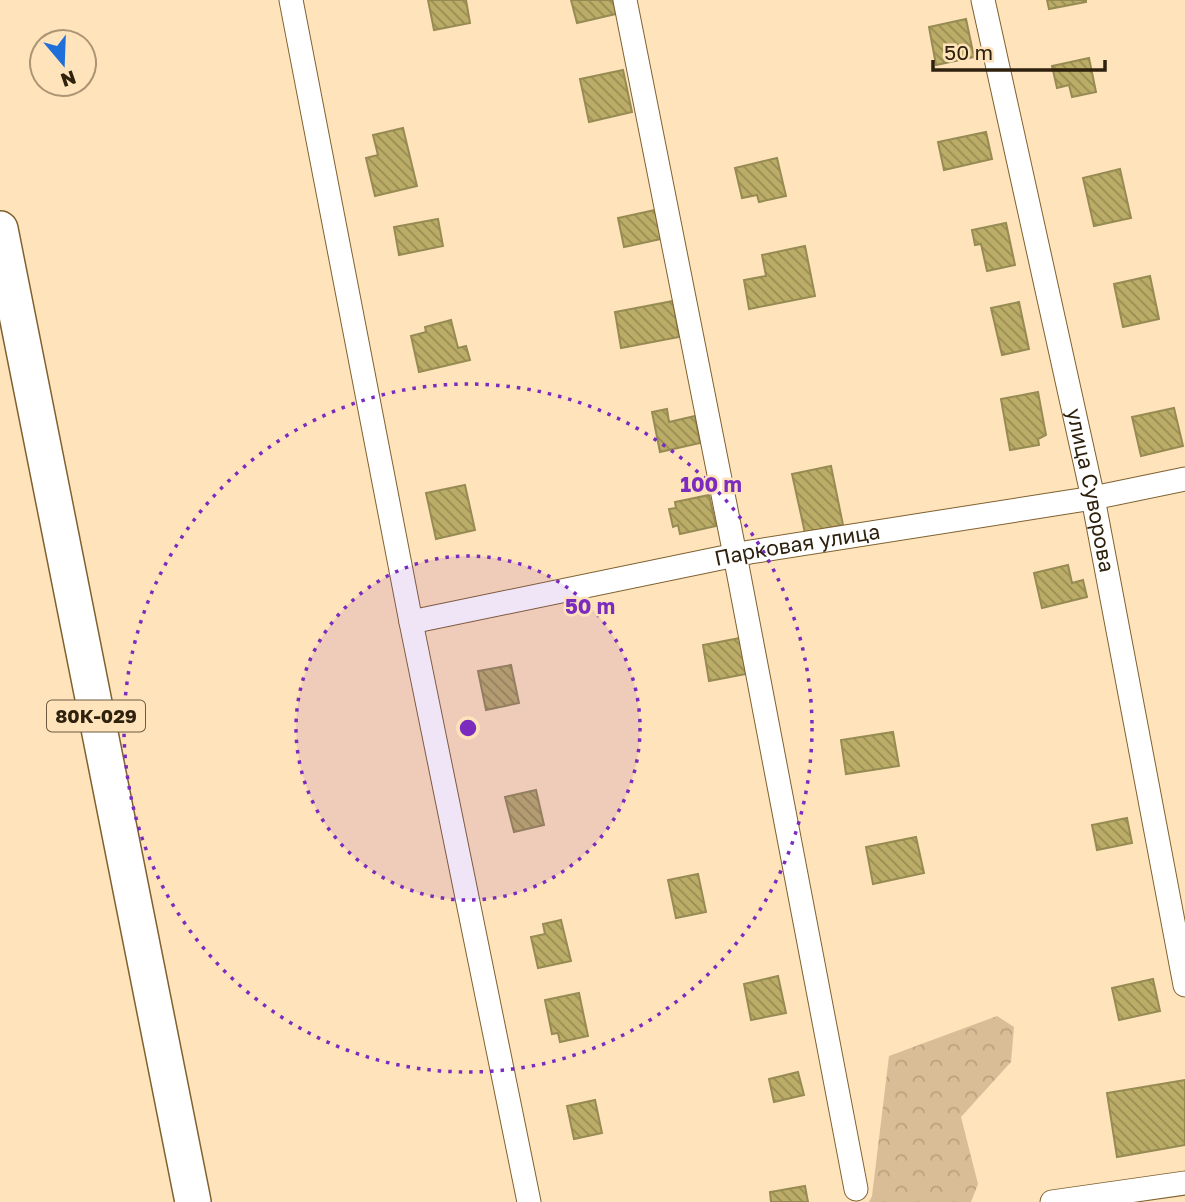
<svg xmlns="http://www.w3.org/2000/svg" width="1185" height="1202" font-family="'Golos Text',sans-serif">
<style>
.forest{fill:url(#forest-crowns)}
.building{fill:url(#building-back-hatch);stroke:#978b54;stroke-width:2}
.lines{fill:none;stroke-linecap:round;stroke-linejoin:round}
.street-casing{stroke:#7f6130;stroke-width:25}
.primary-casing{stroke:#7f6130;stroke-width:38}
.street{stroke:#fff;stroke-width:23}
.primary{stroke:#fff;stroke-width:35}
.ring{fill:none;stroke:#7b2cbf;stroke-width:3.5;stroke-dasharray:3.5 7}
.labels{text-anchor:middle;stroke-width:5;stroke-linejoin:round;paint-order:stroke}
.shield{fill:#ffe3ba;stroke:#6d5b41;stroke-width:2}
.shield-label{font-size:19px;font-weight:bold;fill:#2e210d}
.street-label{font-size:21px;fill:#2e210d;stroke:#ffe3ba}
.centre{fill:#7b2cbf;stroke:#ffe3ba;stroke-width:3.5}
.ring-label{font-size:21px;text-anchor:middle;font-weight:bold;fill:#7b2cbf;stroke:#ffe3ba;stroke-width:5;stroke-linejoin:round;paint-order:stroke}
</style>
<defs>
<pattern id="forest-crowns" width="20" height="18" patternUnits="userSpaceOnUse" patternTransform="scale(1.75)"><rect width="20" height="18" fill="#d8bd96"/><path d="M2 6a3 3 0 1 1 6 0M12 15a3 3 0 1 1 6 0" fill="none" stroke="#baa280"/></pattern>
<pattern id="building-back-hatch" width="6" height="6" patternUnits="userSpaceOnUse" patternTransform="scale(1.75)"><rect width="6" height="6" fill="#bbac67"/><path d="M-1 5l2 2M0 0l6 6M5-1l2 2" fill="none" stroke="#988c53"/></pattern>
</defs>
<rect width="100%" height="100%" fill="#ffe3ba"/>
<!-- forest -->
<path class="forest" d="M997 1016 1014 1027 1011 1062 961 1117 978 1184 971 1202H869L872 1196 889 1056Z"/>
<!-- building -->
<path class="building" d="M428 0H466L470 23 434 30Z
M571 0H613L616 14 577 23Z
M1047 0H1086V2L1049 9Z
M966 19 974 57 936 65 929 27Z
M1089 58 1096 92 1072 97 1069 85 1057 88 1052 66Z
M623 70 632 112 589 122 580 79Z
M403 128 417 186 375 196 366 158 378 155 373 135Z
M986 132 992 159 944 170 938 142Z
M777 158 786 196 759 202 757 195 742 198 735 168Z
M1120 169 1131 218 1094 226 1083 178Z
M655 210 661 239 624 247 618 218Z
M438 219 443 246 399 255 394 227Z
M1006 223 1015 265 987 271 981 244 975 245 972 230Z
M805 246 815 296 749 309 744 280 766 276 762 255Z
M1150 276 1159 319 1123 327 1114 284Z
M673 301 679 337 621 348 615 312Z
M1019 302 1029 349 1002 355 991 308Z
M451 320 458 348 466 346 470 360 419 372 411 336 426 332 425 327Z
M1038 392 1046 435 1038 439 1039 445 1010 450 1001 399Z
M1174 408 1183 446 1141 456 1132 417Z
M667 409 669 422 695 416 700 443 660 452 652 412Z
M831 466 843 525 805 533 792 474Z
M465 485 475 530 436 539 426 493Z
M709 495 716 526 680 534 678 525 673 527 669 509 676 508 675 502Z
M1068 565 1072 583 1083 580 1087 597 1042 608 1034 573Z
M740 638 746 674 709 681 703 645Z
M511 665 519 703 486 710 478 671Z
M893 732 899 766 846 774 841 740Z
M536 790 544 825 514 832 505 797Z
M1127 818 1132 843 1097 850 1092 825Z
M916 837 924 873 873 884 866 847Z
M698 874 706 912 676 918 668 880Z
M561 920 571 961 538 968 531 937 545 934 543 924Z
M778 976 786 1013 751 1020 744 984Z
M1153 979 1160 1011 1119 1020 1112 988Z
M579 993 588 1036 560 1042 558 1033 552 1034 545 1000Z
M798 1072 804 1095 774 1102 769 1079Z
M1185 1080V1145L1117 1157 1107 1093Z
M595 1100 602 1133 574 1139 567 1106Z
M805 1186 808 1202H771L770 1192Z"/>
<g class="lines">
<defs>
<g id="street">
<path d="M291 0 411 622 529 1202"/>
<path d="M625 0 735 555 856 1189"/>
<path id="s1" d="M983 0 1093 498 1185 985"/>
<path id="s2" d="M411 622 750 552 1093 498 1185 479"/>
<path d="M1052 1202 1185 1183"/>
</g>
<path id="primary" d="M0 229 193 1202"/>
</defs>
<!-- street casing -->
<use href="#street" class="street-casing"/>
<!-- primary casing -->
<use href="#primary" class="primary-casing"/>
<!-- street -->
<use href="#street" class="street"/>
<!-- primary -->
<use href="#primary" class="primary"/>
</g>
<!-- distance rings -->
<circle cx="468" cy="728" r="172" fill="#7b2cbf" fill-opacity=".12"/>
<g class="ring">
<circle cx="468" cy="728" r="172"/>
<circle cx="468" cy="728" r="344"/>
</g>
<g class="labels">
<!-- shield labels -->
<rect class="shield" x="47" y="700.5" width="98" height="31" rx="5"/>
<g class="shield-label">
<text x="96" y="723">80К-029</text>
</g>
<!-- street labels -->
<g class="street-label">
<text dy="7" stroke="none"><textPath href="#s1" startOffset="502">улица Суворова</textPath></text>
<text dy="7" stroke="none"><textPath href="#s2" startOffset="394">Парковая улица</textPath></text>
</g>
</g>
<circle cx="468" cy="728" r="10" class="centre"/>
<g class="ring-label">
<text x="711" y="492">100 m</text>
<text x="590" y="614">50 m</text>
</g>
<!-- north arrow -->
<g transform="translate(63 63) rotate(161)"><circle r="33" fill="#ffe3ba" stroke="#ab9575" stroke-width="2"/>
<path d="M0-5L12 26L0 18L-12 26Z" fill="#1f6fda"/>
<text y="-10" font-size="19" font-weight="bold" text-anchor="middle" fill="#2e210d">N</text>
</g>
<!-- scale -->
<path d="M933 60v10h172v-10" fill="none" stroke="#2e210d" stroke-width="3.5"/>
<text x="944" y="60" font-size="21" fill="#2e210d" stroke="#ffe3ba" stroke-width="5" paint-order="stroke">50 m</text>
</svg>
